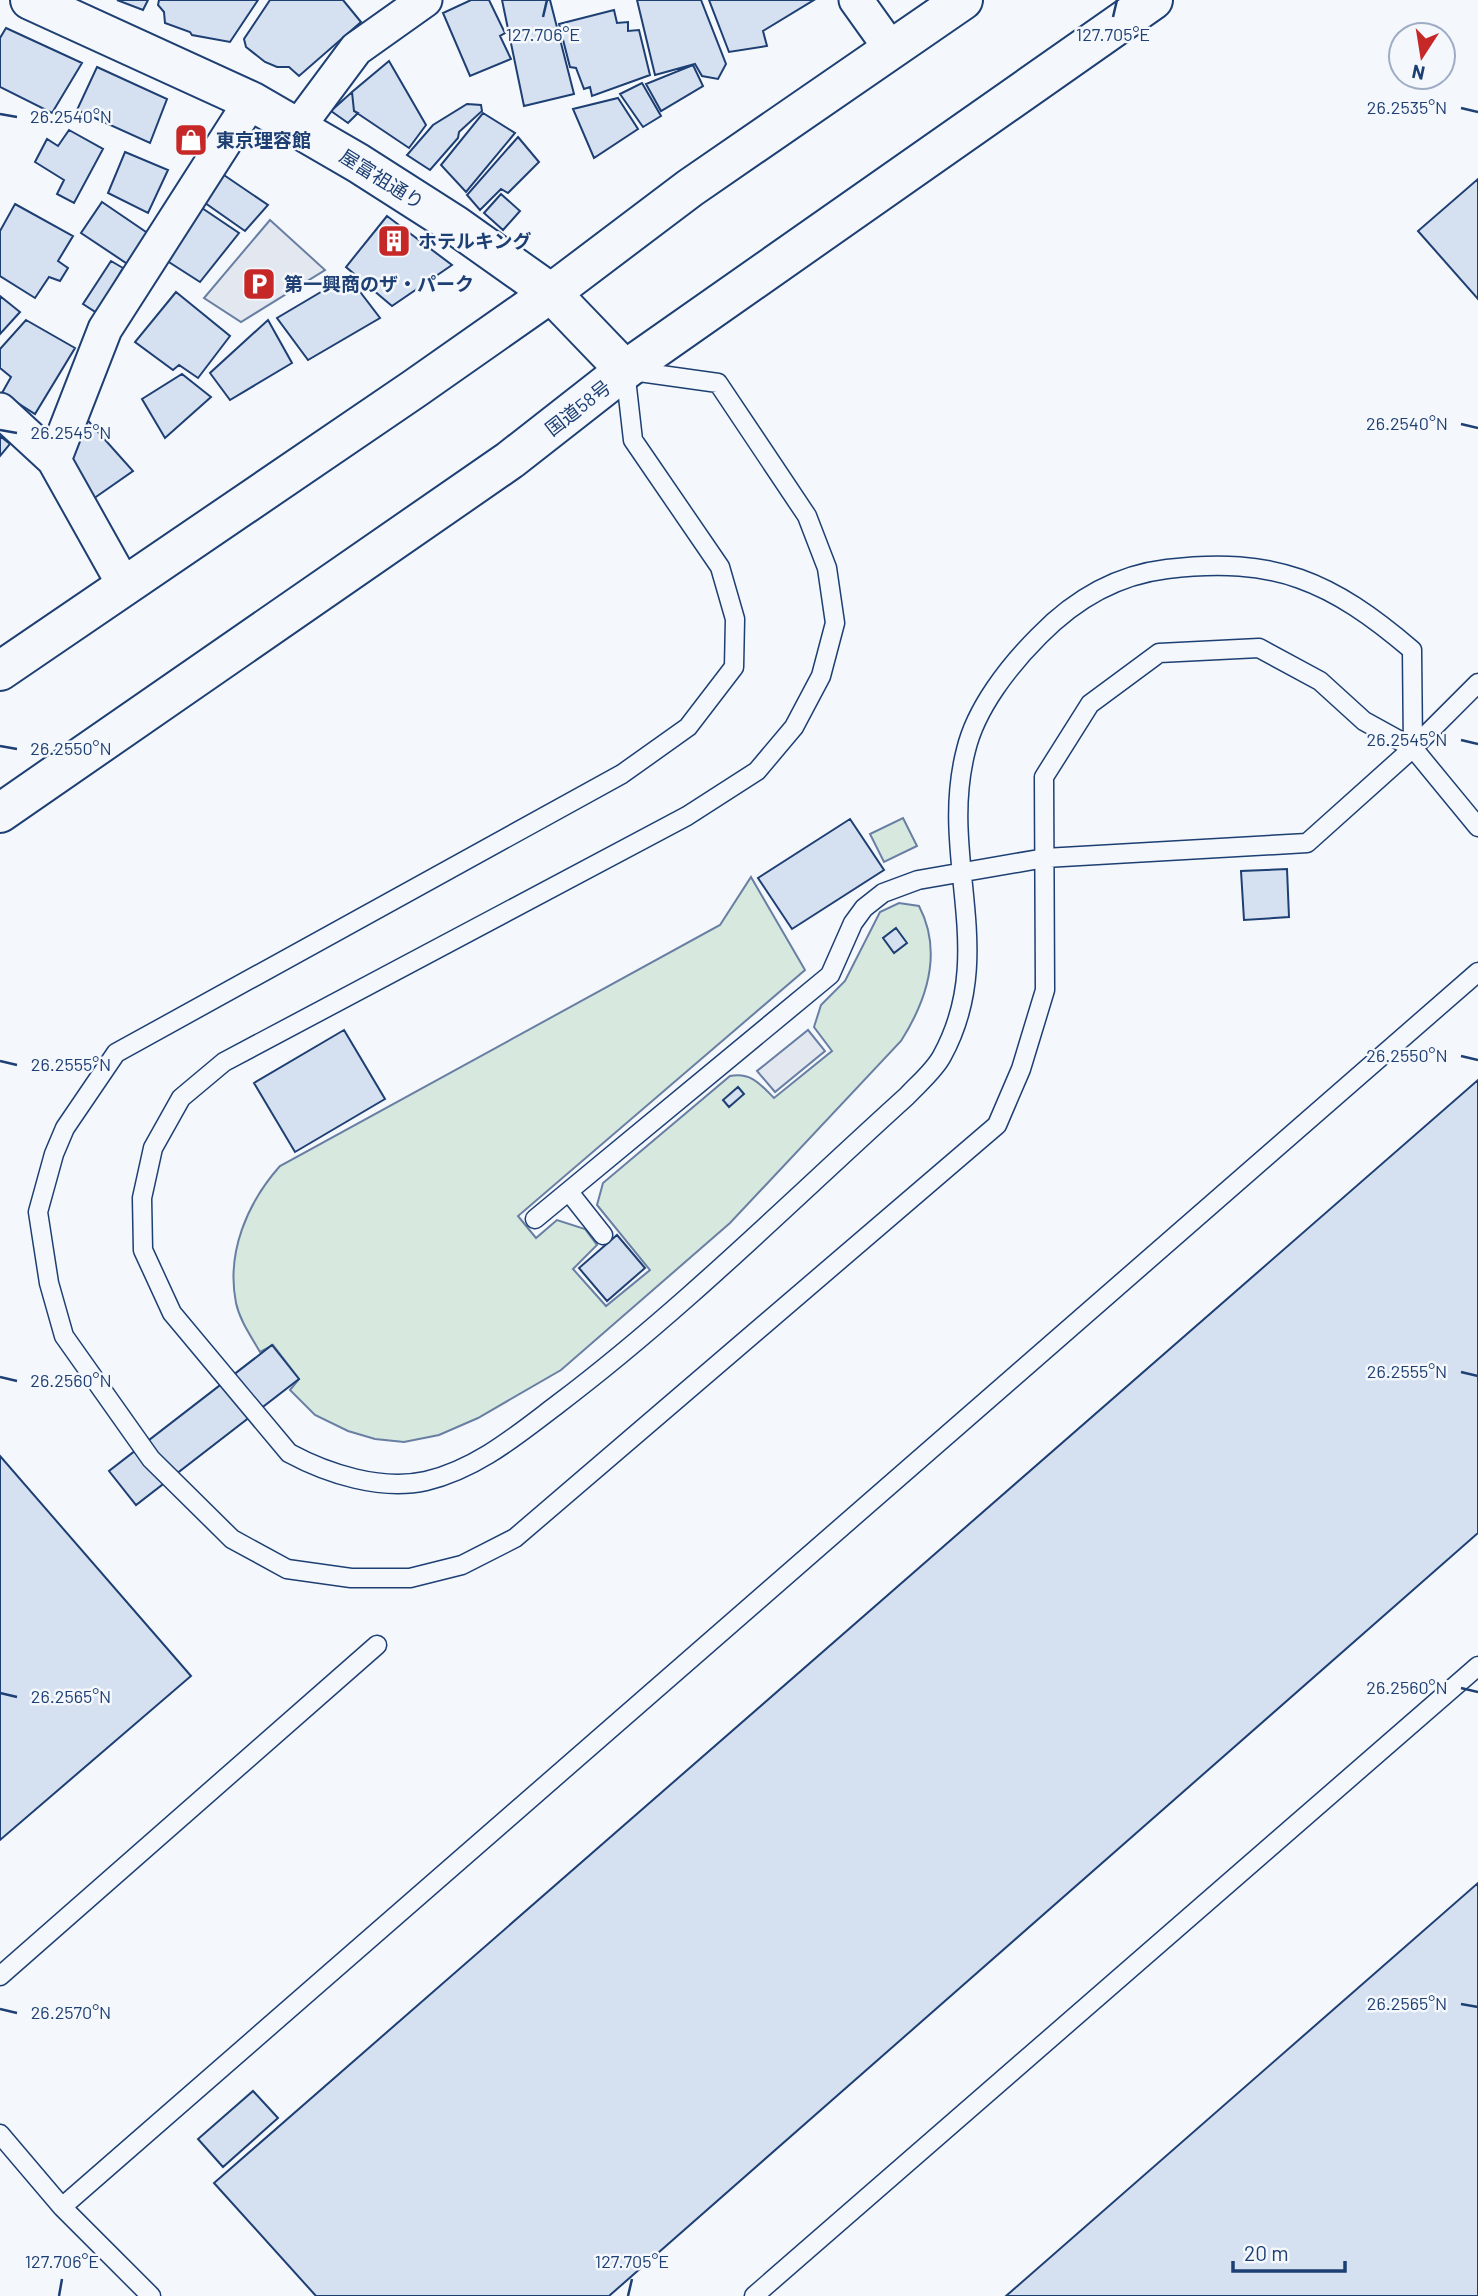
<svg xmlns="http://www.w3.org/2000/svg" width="1478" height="2296" font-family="Barlow,'Noto Sans JP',sans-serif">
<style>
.green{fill:#d7e8df;stroke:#687fa3;stroke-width:2}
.parking{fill:#e3e8f0;stroke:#687fa3;stroke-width:2}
.building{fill:#d5e0f0;stroke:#1d3f73;stroke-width:2}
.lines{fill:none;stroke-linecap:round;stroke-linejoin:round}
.lane-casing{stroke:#1d3f73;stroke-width:21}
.street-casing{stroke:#1d3f73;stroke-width:37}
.primary-casing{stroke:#1d3f73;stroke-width:42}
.highway-casing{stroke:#1d3f73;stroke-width:42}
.lane{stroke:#f4f7fb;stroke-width:18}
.street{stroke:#f4f7fb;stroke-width:33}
.primary{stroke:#f4f7fb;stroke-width:38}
.highway{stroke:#f4f7fb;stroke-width:38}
.ticks{fill:none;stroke:#1d3f73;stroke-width:2.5}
.labels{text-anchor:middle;stroke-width:5;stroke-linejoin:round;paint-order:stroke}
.poi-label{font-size:19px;font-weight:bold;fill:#1d3f73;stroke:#f4f7fb;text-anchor:start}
.street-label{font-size:19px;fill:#1d3f73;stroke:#f4f7fb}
.ticks-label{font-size:18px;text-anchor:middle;fill:#1d3f73;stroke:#f4f7fb;stroke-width:5;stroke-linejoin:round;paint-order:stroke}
</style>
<rect width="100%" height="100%" fill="#f4f7fb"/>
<!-- green -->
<path class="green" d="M903 818 917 846 884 862 870 834Z
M751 877 805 970 518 1216 536 1238 557 1220 585 1229 597 1245 573 1269 606 1306 650 1270 597 1205 603 1183 730 1076C751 1072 760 1084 774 1098L832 1051 814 1027 821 1005 845 981 880 912 899 903 919 906C943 952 927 1000 901 1041L730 1223 561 1370 478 1418 439 1435 404 1442 375 1439 348 1431 315 1415 290 1390 299 1379 273 1345 260 1352C251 1336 240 1321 236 1303 226 1253 247 1203 280 1166L720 925Z"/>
<!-- parking -->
<path class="parking" d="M270 220 325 270 241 322 204 298Z
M808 1030 825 1051 775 1092 757 1071Z"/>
<!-- building -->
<path class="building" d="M117 0H148L143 10Z
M159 0H258L230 42 192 35 190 32 165 23 164 12 158 5Z
M270 0H343L361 22 299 76 289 67H277L265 62 246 47 244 39Z
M471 0H489L505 33 500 36 511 59 470 76 443 13Z
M502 0H550L574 94 524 106Z
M637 0H701L726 64 718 79 702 76 695 64 655 75Z
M709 0H814L763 31 767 46 729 52Z
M614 10 617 23 628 22V31L639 30 650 75 592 96 590 87 584 89 576 68 570 67 559 24Z
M6 28 82 63 52 113 0 87V38Z
M389 61 426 125 409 148 354 111 352 92Z
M693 65 703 86 661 111 646 84Z
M97 67 167 99 150 143 77 110Z
M642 83 661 116 643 127 620 94Z
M352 92 354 111 358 113 348 123 331 111Z
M618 98 638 129 594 158 573 109Z
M467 104 481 105 482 111 459 132 458 138 430 170 407 155 433 125Z
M483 113 515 133 466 192 441 165Z
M69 130 103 149 74 203 57 194 64 180 35 162 47 139 58 146Z
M518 137 539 162 508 193 501 189 480 210 467 195Z
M125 152 168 170 148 213 108 193Z
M218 171 268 205 245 231 198 198Z
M1478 179V299L1418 231Z
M501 194 520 211 503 230 484 213Z
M102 202 149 234 129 265 81 233Z
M15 204 73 236 58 261 68 268 60 281 49 277 35 298 0 276V231Z
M196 204 239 233 200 282 161 257Z
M387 216 452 265 392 306 346 267Z
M111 261 123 268 97 313 83 304Z
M348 276 380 318 308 360 277 318Z
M176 292 230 336 198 378 179 365 173 370 135 342Z
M0 296 20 312 0 334Z
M26 320 75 348 35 414 2 393 11 377 0 368V349Z
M268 320 292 363 230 400 210 373Z
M182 374 211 397 165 438 142 399Z
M82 414 133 471 93 499 62 461Z
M0 436 10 444 0 456Z
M850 819 884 870 792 929 758 878Z
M1287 869 1289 917 1244 920 1241 871Z
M896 928 907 943 894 953 883 938Z
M344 1030 385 1099 295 1152 254 1083Z
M1478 1080V1533L609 2296H316L214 2183Z
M738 1087 744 1094 729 1107 723 1100Z
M617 1235 645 1268 607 1301 579 1268Z
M272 1345 299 1379 136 1505 109 1471Z
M0 1456 191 1676 0 1840Z
M1478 1883V2296H1006Z
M253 2091 278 2118 223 2167 198 2139Z"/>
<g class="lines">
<defs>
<path id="lane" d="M1413 748 1412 650C1331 581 1275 556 1167 569 1117 575 1074 600 1039 636 1009 666 976 708 966 750 938 858 999 952 942 1056 934 1071 918 1084 907 1096 792 1200 681 1311 558 1404 517 1435 477 1469 426 1481 381 1491 328 1474 289 1453L172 1313 143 1250 142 1198 153 1148 181 1098 224 1062 687 816 757 771 794 727 821 676 835 623 827 568 807 516 718 383 625 370 633 440 720 567 735 619 734 667 688 727 622 774 116 1053 65 1128 54 1154 38 1212 49 1283 64 1336 151 1459 232 1539 287 1569 351 1578H410L462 1565 515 1538 997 1125 1021 1069 1045 990 1044 777 1090 704 1159 653 1259 648 1320 681 1364 721 1413 748 1478 827
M569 1192 603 1235
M535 1219 830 975 853 923 864 908 883 893 918 880 1045 858 1307 843 1413 748 1478 683
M0 1976 377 1645
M0 2134 62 2207 151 2296
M62 2207 1478 972
M754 2296 1478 1666"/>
<path id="street" d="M856 0 891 49
M298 127 356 49 425 0
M0 410 54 460 124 585
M54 460 105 329 251 101"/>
<path id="primary" d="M30 0 251 101 358 163 455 225 551 293 625 370"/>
<path id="highway" d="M0 671 414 389 551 293 690 188 963 0
M0 813 510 460 625 370 1153 0"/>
</defs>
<!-- lane casing -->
<use href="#lane" class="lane-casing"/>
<!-- street casing -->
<use href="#street" class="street-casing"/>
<!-- primary casing -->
<use href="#primary" class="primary-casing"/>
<!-- highway casing -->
<use href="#highway" class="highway-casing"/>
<!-- lane -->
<use href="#lane" class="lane"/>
<!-- street -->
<use href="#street" class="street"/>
<!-- primary -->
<use href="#primary" class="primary"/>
<!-- highway -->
<use href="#highway" class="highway"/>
</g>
<!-- ticks -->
<path class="ticks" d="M543 17 547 0M1113 17 1117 0M1461 108 1478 112M0 114 17 117M1461 424 1478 428M0 430 17 433M1461 740 1478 744M0 746 17 749M1461 1056 1478 1060M0 1061 17 1065M1461 1372 1478 1376M0 1377 17 1381M1461 1688 1478 1692M0 1693 17 1697M1461 2004 1478 2007M0 2009 17 2013M59 2296 62 2279M628 2296 632 2279"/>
<!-- icons -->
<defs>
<symbol id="shop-square" viewBox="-11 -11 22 22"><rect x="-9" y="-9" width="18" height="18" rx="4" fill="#c62828" stroke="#f4f7fb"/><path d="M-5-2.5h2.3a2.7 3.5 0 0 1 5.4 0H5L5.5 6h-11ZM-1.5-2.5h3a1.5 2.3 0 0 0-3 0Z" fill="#fff"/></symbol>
<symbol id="building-square" viewBox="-11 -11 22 22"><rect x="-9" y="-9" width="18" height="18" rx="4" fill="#c62828" stroke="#f4f7fb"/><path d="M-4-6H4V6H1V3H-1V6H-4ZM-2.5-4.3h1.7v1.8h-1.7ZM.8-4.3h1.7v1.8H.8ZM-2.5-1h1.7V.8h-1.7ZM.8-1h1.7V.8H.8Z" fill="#fff"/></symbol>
<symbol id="parking-square" viewBox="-11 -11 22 22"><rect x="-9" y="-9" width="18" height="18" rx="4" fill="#c62828" stroke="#f4f7fb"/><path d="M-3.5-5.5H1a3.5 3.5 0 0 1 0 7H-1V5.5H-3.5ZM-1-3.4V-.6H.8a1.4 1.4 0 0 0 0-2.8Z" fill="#fff"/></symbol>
</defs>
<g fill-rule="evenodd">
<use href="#shop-square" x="172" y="121" width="38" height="38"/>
<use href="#building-square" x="375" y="222" width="38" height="38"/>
<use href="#parking-square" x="240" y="265" width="38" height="38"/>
</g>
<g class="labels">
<!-- poi labels -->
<g class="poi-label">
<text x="216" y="147">東京理容館</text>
<text x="418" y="248">ホテルキング</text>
<text x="284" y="291">第一興商のザ・パーク</text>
</g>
<!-- street labels -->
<g class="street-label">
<text transform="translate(382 179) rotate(32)" y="7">屋富祖通り</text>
<text transform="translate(578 408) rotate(-38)" y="7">国道58号</text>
</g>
</g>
<g class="ticks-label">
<text x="543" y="41">127.706°E</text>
<text x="1113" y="41">127.705°E</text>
<text x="1407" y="114">26.2535°N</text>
<text x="71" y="123">26.2540°N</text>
<text x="1407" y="430">26.2540°N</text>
<text x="71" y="439">26.2545°N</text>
<text x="1407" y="746">26.2545°N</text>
<text x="71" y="755">26.2550°N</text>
<text x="1407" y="1062">26.2550°N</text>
<text x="71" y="1071">26.2555°N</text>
<text x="1407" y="1378">26.2555°N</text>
<text x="71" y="1387">26.2560°N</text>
<text x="1407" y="1694">26.2560°N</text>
<text x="71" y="1703">26.2565°N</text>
<text x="1407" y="2010">26.2565°N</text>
<text x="71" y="2019">26.2570°N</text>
<text x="62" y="2268">127.706°E</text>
<text x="632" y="2268">127.705°E</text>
</g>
<!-- north arrow -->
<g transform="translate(1422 56) rotate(192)"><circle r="33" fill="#f4f7fb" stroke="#9eadc5" stroke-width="2"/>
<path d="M0-5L12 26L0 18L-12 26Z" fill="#c62828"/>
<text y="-10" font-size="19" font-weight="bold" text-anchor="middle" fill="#1d3f73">N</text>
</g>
<!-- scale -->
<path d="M1233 2261v10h112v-10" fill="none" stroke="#1d3f73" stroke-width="3.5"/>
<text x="1244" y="2261" font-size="21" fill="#1d3f73" stroke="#f4f7fb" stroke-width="5" paint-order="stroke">20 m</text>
</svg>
